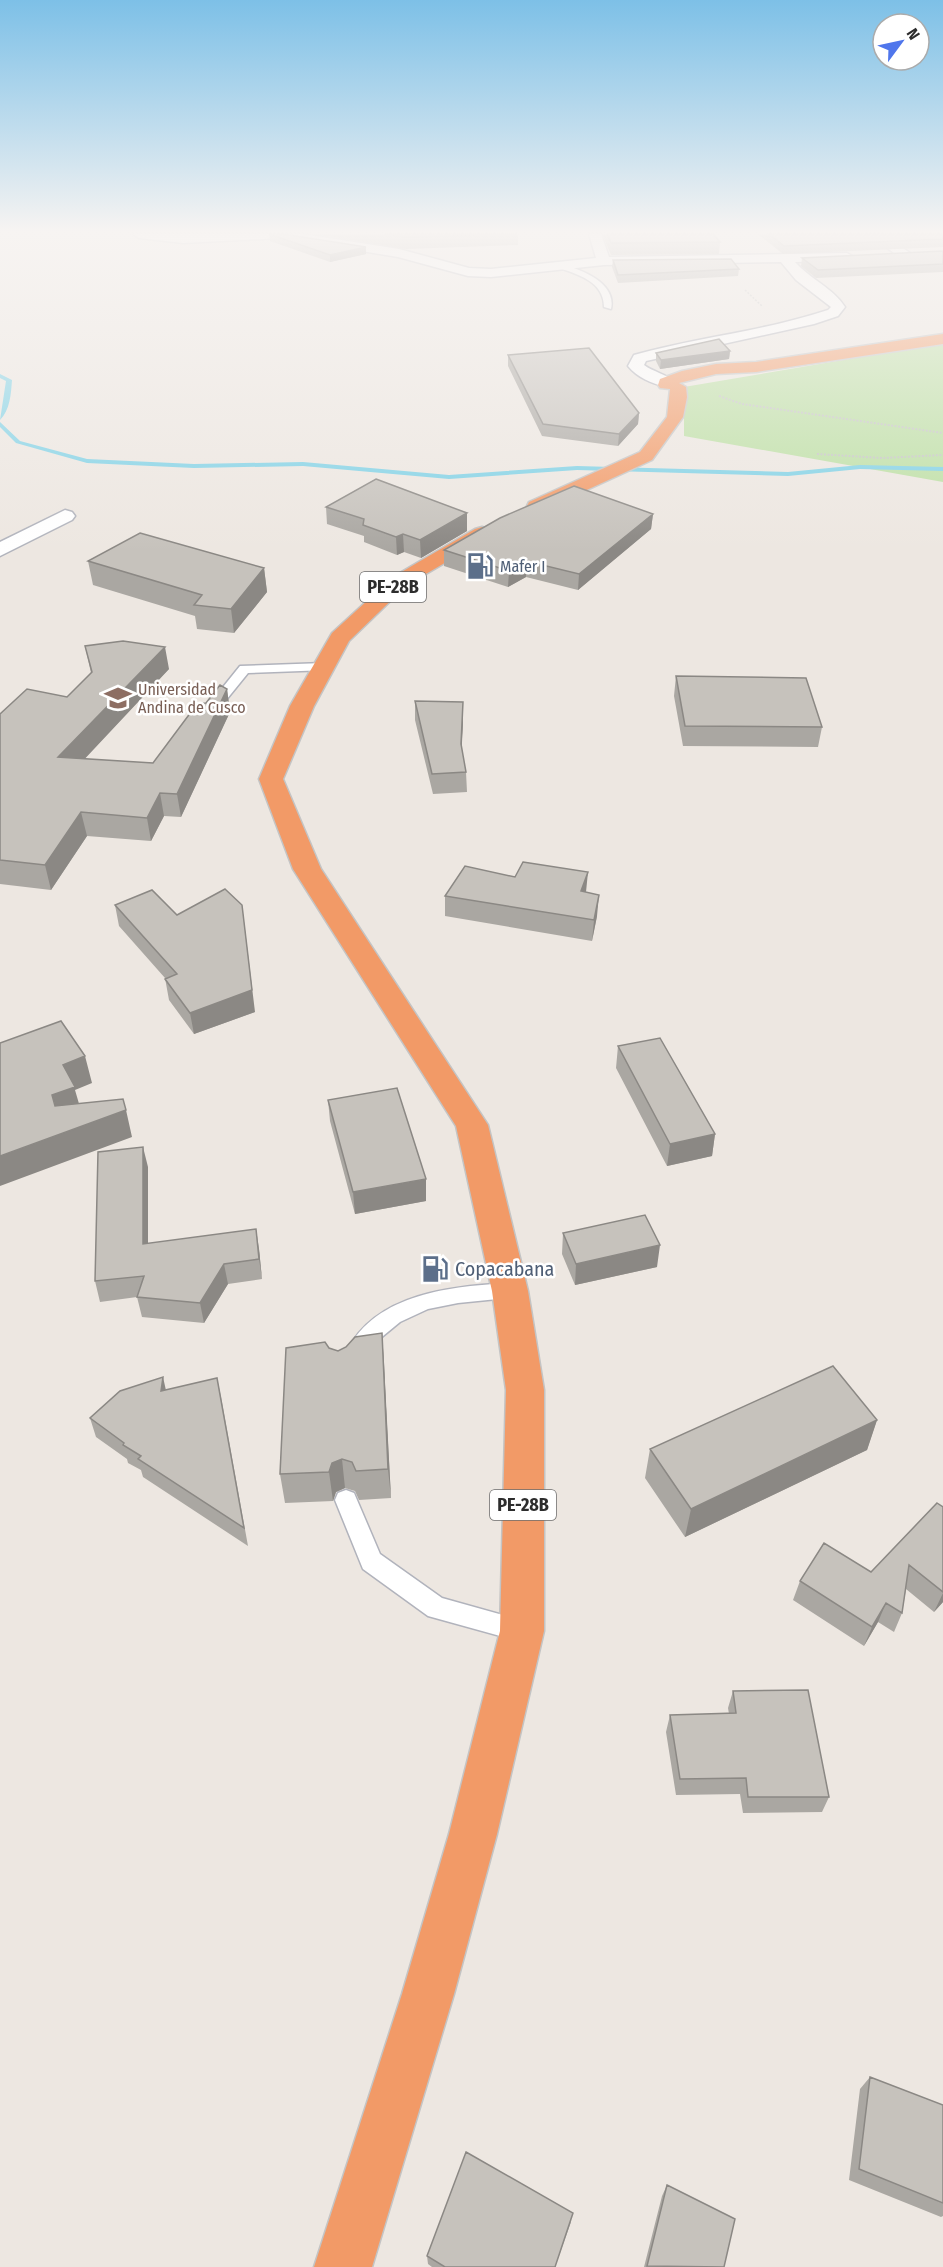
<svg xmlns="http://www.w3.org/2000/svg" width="943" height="2267" font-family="'Fira Sans Condensed',sans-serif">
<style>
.green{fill:#bbdfa2}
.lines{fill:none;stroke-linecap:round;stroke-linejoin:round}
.stream{fill:#7dd1e6;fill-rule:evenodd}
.lane-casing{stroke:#b1b3bc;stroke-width:3}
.street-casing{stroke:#b1b3bc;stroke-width:3}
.highway-casing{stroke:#c4c4c4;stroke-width:3}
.path-far1{stroke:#c4c4c4;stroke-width:1.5;stroke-dasharray:2 1.5;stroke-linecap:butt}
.path{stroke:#c4c4c4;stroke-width:2;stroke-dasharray:2 1.5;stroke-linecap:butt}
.lane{fill:#fff;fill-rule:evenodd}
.street{fill:#fff;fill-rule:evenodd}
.highway{fill:#f29a67;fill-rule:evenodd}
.wall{fill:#aaa7a2}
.shaded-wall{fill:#8b8884}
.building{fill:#c6c2bc;stroke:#8b8884;stroke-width:1.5}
.labels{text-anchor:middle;stroke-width:5;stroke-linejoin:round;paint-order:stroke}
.far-service-label{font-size:16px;fill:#4e5e75;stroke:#fff;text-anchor:start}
.far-education-label{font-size:16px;fill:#785e54;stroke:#fff;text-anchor:start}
.shield{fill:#fff;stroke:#6c6c6c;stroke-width:1.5}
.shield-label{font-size:18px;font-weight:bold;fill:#2d2d2d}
.service-label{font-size:20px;fill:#4e5e75;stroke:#fff;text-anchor:start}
</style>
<rect width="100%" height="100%" fill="#ede7e1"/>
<!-- green -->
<path class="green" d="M943 343V482L684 436V387Z"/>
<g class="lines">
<!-- stream -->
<path class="stream" d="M0 374 12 380C11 394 10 410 0 420L6 381 0 378Z
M0 422 20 441 87 459 194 464 303 462 449 475 577 466 788 472 860 465 943 467V471L860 469 788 476 577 470 449 479 303 466 194 468 87 463 16 443 0 427Z"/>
<defs>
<path id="lane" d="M559 263C579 269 617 282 611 309L604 307C604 281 577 274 556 267Z
M324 663 330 667 328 670 248 673 218 710 213 711 207 707 240 666Z
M510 1283 517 1285 520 1291 517 1297 458 1303 428 1309 400 1322 383 1336 364 1357 357 1359 350 1357 347 1351C376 1293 453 1286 510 1283Z
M346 1490 354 1493 380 1554 442 1598 531 1623 534 1631 531 1639 522 1642 428 1616 363 1569 335 1500 338 1493Z"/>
<path id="street" d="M133 234H303L399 249 469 268 491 269 596 258 589 234H601L609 257 847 253 854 257 847 261 795 262C810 279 833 288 845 307L838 316 814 324 646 361 644 365C653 372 667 374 674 382L666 387C651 383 638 378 628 366L634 355C698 337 765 331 828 310L831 307 796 280 781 262 604 265 491 277 468 276 398 257 282 238 183 243 139 238Z
M868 234H882L913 255 906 259 901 258Z
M65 510 72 512 75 516 72 520 0 556V542Z"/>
<path id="highway" d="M943 334V344L756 372 716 374 679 383 686 387 687 397 683 417 652 460 543 510H529L527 506 529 502 640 452 667 417 670 389 660 388 658 385 660 379 682 371 716 364 756 362Z
M482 527 489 529 492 533 489 537 407 585 349 641 314 706 283 779 321 869 488 1125 528 1291 544 1390V1631L497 1834 454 1994 372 2267H314L402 1994 449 1834 500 1631 506 1390 492 1291 456 1126 293 869 259 779 290 706 332 633 393 577 475 529Z"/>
</defs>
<!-- lane casing -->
<use href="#lane" class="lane-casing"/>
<!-- street casing -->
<use href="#street" class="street-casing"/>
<!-- highway casing -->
<use href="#highway" class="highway-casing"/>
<!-- path-far1 -->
<path class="path-far1" d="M745 290 762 306
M719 396 722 397"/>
<!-- path -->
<path class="path" d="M719 396 742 404 943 433
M817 454 882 458 943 455"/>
<!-- lane -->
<use href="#lane" class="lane"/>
<!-- street -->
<use href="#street" class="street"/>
<!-- highway -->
<use href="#highway" class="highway"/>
</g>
<!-- wall -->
<path class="wall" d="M269 234 366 254 330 262 270 241Z
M314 234H518V245L406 249Z
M602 234H713L720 242 719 254 611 255Z
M758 234H943V247L783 254Z
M943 251V272L816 278 801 266 802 258Z
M613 260 739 269 738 276 618 283 612 267Z
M730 351 729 359 660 369 656 361V353Z
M508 355 639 413 638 424 618 446 542 436 508 366Z
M326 507 467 513V531L421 558 404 552 397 555 364 542V536L327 524Z
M653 514 651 529 578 590 526 577 508 587 444 566V550Z
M88 561 264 568 267 592 234 633 197 629 195 616 93 585Z
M85 646 169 669 84 759 153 763 206 703 227 689 230 712 181 817 164 816 151 841 87 836 51 890 0 884V714L67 697 91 673Z
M676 676 822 727 818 747 683 746 674 696Z
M415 701 463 721 461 749 466 772 467 792 433 794 415 720Z
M586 893 597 916 592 941 445 916V896Z
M115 905 255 1012 194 1034 169 1000 165 978 119 926Z
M618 1046 715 1134 712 1156 667 1166 616 1068Z
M328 1100 426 1201 355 1214 330 1121Z
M148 1167V1243L259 1249 262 1279 228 1284 204 1323 142 1317 137 1297 100 1302 95 1281Z
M563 1233 657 1267 575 1285 562 1254Z
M382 1333 391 1498 359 1500 355 1491 345 1488 336 1492 333 1501 285 1503 280 1474 329 1348 338 1351Z
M217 1378 221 1397 248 1546 143 1477 141 1470 128 1463 127 1459 96 1437 90 1418 166 1390Z
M877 1420 867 1450 685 1537 645 1478 650 1449Z
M943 1507V1602L934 1612 906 1589 902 1613 894 1632 878 1622 864 1646 793 1600 800 1581 871 1572Z
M733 1691 829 1797 822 1812 743 1813 740 1794 676 1795 666 1732 670 1715 729 1714 728 1708Z
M870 2077 943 2105V2216L941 2217 849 2180 860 2089Z
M667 2185 724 2267H644L662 2196Z
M571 2222 555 2267H432L428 2264 427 2256Z"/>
<!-- shaded-wall -->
<path class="shaded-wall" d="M366 247V254L330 262V255Z
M730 351 729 359 660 369 661 360Z
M639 413 638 424 618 446 619 434Z
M467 513V531L421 558 420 540Z
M653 514 651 529 578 590 579 574Z
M403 534 404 552 397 555 396 537Z
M526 561V577L508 587 509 571Z
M264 568 267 592 234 633 231 609Z
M165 647 169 669 64 781 58 757Z
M227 689 230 712 181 817 177 794Z
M463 702V721L461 764V744Z
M160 793 164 816 151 841 147 818Z
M81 812 87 836 51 890 45 865Z
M588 872 586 892 581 891Z
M599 895 597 916 592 941 594 920Z
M242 905 255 1012 194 1034 190 1013Z
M85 1056 92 1083 75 1090 82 1114 63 1133 52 1095 63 1065Z
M126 1110 132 1137 0 1186V1156Z
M715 1134 712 1156 667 1166 670 1144Z
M143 1147 148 1167V1264L143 1244Z
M426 1179V1201L355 1214 353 1192Z
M256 1229 259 1249 262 1279 259 1259Z
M660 1245 657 1267 575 1285 576 1264Z
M224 1264 228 1284 204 1323 200 1303Z
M382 1333 384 1363 391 1498 388 1469Z
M163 1377 167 1395 161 1391Z
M877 1420 867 1450 685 1537 691 1509Z
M342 1459 345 1488 336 1492 333 1501 329 1472 332 1463Z
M943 1593V1602L934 1612Z
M886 1603 878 1622 864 1646 872 1627Z"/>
<!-- building -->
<path class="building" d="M269 234H283L366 247 330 255Z
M385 234H517L406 237Z
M607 234H713L720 242 611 243Z
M769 234H943V239L784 246Z
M943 251V264L818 270 802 258Z
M731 259 739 269 618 275 613 260Z
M719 339 730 351 661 360 656 353Z
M589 348 639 413 619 434 543 424 508 355Z
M376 479 467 513 420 540 403 534 396 537 363 525 364 519 326 507Z
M574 486 653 514 579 574 526 561 509 571 444 550 500 518Z
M140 533 264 568 231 609 194 605 202 595 88 561Z
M123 641 165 647 58 757 153 763 197 704 206 703 220 685 227 689 177 794 160 793 147 818 81 812 45 865 0 860V714L27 689 67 697 92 672 85 646Z
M676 676 806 678 822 727 685 726Z
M415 701 463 702 461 744 466 772 432 774Z
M523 862 588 872 581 891 599 895 594 920 445 896 465 866 515 877Z
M225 889 242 905 252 990 190 1013 165 979 177 974 115 905 152 890 177 915Z
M61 1021 85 1056 63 1065 75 1087 52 1095 55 1106 123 1099 126 1110 0 1156V1043Z
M660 1038 715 1134 670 1144 618 1046Z
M397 1088 426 1179 353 1192 328 1100Z
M143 1147V1244L256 1229 259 1259 224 1264 200 1303 137 1297 144 1276 95 1281 98 1152Z
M645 1215 660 1245 576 1264 563 1233Z
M382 1333 388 1469 356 1471 352 1462 342 1459 332 1463 329 1472 280 1474 286 1348 325 1342 329 1348 338 1351 346 1347 355 1337Z
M833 1366 877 1420 691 1509 650 1449Z
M163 1377 161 1391 217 1378 244 1528 138 1459 141 1456 123 1445 124 1443 90 1418 120 1391Z
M937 1503 943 1507V1592L909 1565 902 1613 886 1603 872 1627 800 1581 824 1543 871 1572Z
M808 1690 829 1797H748L746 1778 680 1779 670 1715 736 1713 733 1691Z
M870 2077 943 2105V2203L859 2169Z
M466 2152 573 2213 555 2267H445L427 2256Z
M667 2185 735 2219 724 2267 647 2266Z"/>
<!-- sky -->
<linearGradient id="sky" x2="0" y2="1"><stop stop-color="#7dc0e7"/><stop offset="0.42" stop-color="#f7f4f2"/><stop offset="1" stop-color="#f7f4f2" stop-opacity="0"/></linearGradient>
<rect width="943" height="551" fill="url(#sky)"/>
<!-- icons -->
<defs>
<symbol id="fuel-bare" viewBox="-9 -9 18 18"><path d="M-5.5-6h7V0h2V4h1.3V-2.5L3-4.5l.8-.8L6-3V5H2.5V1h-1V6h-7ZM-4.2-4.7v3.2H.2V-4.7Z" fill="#5c6f8a" stroke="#fff" stroke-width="2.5" paint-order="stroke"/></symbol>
<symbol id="university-bare" viewBox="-9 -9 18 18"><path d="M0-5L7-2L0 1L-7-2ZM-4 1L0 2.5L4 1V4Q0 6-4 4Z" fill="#8d6e63" stroke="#fff" stroke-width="2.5" paint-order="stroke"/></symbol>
</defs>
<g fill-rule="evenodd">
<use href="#fuel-bare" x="461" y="547" width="38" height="38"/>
<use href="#university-bare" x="99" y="679" width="38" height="38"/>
<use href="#fuel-bare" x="416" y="1250" width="38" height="38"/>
</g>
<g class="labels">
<!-- far-service labels -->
<g class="far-service-label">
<text x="500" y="572">Mafer I</text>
</g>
<!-- far-education labels -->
<g class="far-education-label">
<text x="138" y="695">Universidad<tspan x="138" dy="18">Andina de Cusco</tspan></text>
</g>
<!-- shield labels -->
<g class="shield">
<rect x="360" y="572" width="66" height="30" rx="4.5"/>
<rect x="490" y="1490" width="66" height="30" rx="4.5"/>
</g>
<g class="shield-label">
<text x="393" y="593">PE-28B</text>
<text x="523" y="1511">PE-28B</text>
</g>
<!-- service labels -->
<g class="service-label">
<text x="455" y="1276">Copacabana</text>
</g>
</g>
<!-- north arrow -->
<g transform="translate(901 42) rotate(57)"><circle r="28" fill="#ffffff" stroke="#ababab" stroke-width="1.5"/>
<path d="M0-4.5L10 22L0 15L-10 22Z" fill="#4f76ec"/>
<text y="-9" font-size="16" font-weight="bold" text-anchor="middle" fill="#2d2d2d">N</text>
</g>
</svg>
